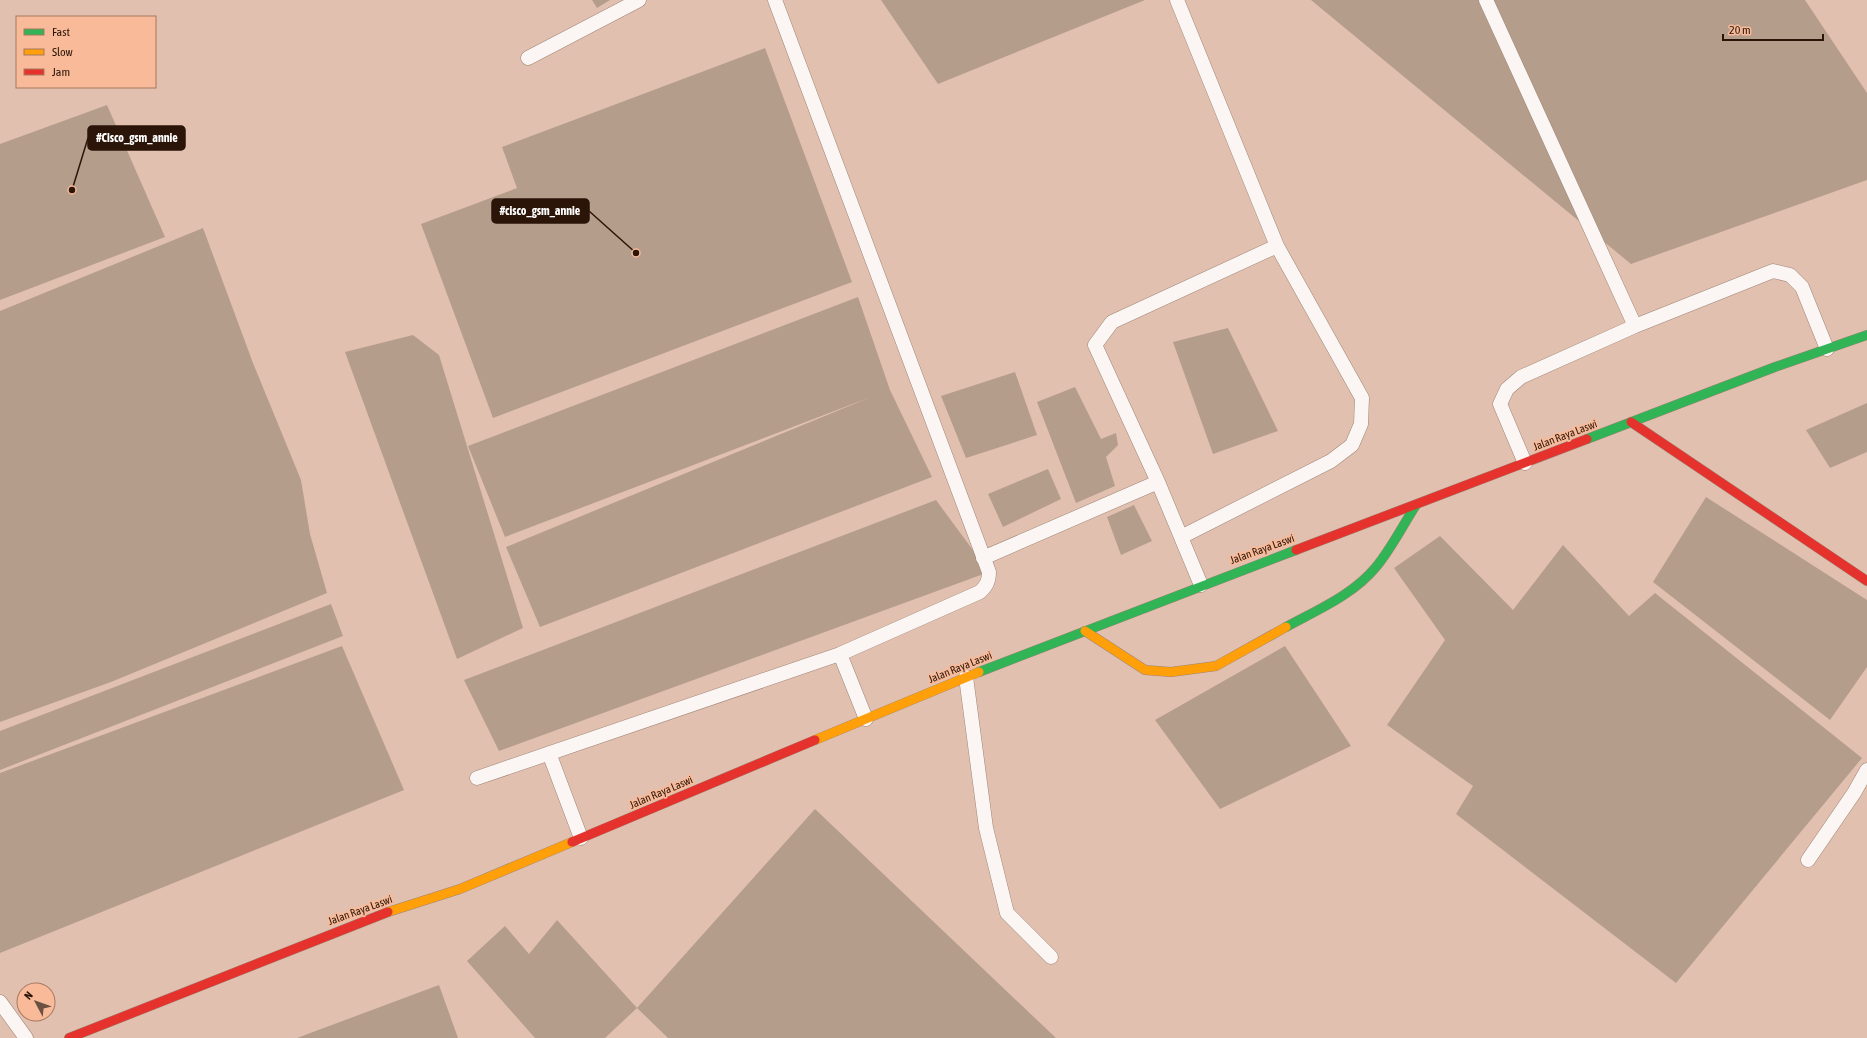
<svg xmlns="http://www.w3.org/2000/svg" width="1867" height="1038" font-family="'Asap Condensed',sans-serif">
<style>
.building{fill:#b59d8c}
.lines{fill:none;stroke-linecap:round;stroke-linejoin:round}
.lane-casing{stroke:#9f8577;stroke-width:15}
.fast-casing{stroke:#9f8577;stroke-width:10}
.slow-casing{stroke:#9f8577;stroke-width:10}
.jam-casing{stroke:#9f8577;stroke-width:10}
.lane{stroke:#fbf6f3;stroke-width:14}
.fast{stroke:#30b455;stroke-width:9}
.slow{stroke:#ff9f0a;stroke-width:9}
.jam{stroke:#e5322d;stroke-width:9}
.labels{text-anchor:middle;stroke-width:3.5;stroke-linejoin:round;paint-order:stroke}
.street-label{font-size:11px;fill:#2b1508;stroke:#f8ba99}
.leader{fill:none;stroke:#2b1508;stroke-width:1.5}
.callout-dot{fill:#2b1508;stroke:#f8ba99;stroke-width:1.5}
.callout{fill:#2b1508;stroke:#2b1508;stroke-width:1.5}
.callout-label{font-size:12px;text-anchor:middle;font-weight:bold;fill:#fff}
</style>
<rect width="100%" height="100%" fill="#e2c0af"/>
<!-- building -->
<path class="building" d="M592 0H610L597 8Z
M881 0H1145L938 84Z
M1311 0H1805L1867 93V180L1631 264Z
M765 48 852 282 493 418 421 224 517 188 502 147Z
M107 105 165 237 0 300V144Z
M203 228 253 363 301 480 310 534 327 593 111 682 0 722V311Z
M858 297 890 390 932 477 540 627 506 547 871 397 505 537 468 446Z
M1228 328 1278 431 1213 454 1173 342Z
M413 335 439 355 523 628 457 659 345 352Z
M1015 372 1037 435 966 458 941 396Z
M1075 387 1101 439 1116 433 1118 445 1106 457 1115 486 1076 503 1037 402Z
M1867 403V452L1830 468 1806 430Z
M1048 469 1061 499 1003 527 988 494Z
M1706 497 1867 600V667L1830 720 1653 582Z
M936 500 989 572 499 751 464 680Z
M1134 505 1152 541 1121 555 1107 517Z
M1440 536 1513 610 1563 545 1629 616 1655 593 1862 758 1676 983 1456 814 1473 786 1387 725 1445 640 1394 568Z
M331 604 343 636 0 770V731Z
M342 646 404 790 0 953V773Z
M1285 646 1351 746 1220 809 1155 720Z
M815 809 1056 1038H668L637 1008Z
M557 920 637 1008 605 1038H535L467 961 505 926 529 954Z
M439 985 458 1038H297Z"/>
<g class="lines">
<defs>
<path id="lane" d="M1177 0 1277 246 1362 398 1361 424 1352 445 1331 461 1181 537
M1486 0 1635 326
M528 58 639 0
M1525 463 1500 404 1507 389 1521 377 1635 326 1773 271 1790 275 1802 287 1827 349
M983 558 1158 482
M1201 585 1158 482 1095 345 1112 322 1277 246
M840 654 866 719
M966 677 986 828 1007 913 1051 957
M549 753 581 838
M477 778 840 654 980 592C986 586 989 582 989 572L775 0
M1808 860 1854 793 1867 770
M0 1002 26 1038"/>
<path id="fast" d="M1587 439 1775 367 1867 335
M1286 627C1317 610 1353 595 1376 567 1391 549 1403 525 1416 505
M979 672 1296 550"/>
<path id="slow" d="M1085 631 1145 670 1171 672 1216 666 1286 627
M815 740 979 672
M388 912 460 889 572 842"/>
<path id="jam" d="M1631 422 1867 581
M1296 550 1587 439
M572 842 815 740
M69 1038 388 912"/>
</defs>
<!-- lane casing -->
<use href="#lane" class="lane-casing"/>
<!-- fast casing -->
<use href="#fast" class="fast-casing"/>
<!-- slow casing -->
<use href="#slow" class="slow-casing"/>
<!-- jam casing -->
<use href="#jam" class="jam-casing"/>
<!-- lane -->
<use href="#lane" class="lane"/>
<!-- fast -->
<use href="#fast" class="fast"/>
<!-- slow -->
<use href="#slow" class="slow"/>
<!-- jam -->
<use href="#jam" class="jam"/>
</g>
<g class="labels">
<!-- street labels -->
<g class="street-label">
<text transform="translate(1565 435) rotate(-21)" y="4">Jalan Raya Laswi</text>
<text transform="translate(1262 549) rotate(-20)" y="4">Jalan Raya Laswi</text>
<text transform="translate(960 667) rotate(-22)" y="4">Jalan Raya Laswi</text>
<text transform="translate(661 792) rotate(-23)" y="4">Jalan Raya Laswi</text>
<text transform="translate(360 910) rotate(-20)" y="4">Jalan Raya Laswi</text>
</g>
</g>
<!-- callouts -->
<path class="leader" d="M72 190L88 138M636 253L589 211"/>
<g class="callout-dot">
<circle cx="72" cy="190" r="4"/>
<circle cx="636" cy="253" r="4"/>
</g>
<g class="callout">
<rect x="88" y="126" width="97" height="24" rx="4"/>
<rect x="492" y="199" width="97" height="24" rx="4"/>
</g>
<g class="callout-label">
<text x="137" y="142">#Cisco_gsm_annie</text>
<text x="540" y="215">#cisco_gsm_annie</text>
</g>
<!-- legend -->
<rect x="16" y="16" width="140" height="72" fill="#f8ba99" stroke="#a6785f"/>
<rect x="24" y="29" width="20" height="6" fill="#30b455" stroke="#a6785f"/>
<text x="52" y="36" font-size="12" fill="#2b1508">Fast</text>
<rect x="24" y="49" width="20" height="6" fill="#ff9f0a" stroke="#a6785f"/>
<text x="52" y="56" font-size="12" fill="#2b1508">Slow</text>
<rect x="24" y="69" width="20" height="6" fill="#e5322d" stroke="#a6785f"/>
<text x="52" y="76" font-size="12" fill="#2b1508">Jam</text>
<!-- north arrow -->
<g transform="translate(36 1002) rotate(311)"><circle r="19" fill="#f8ba99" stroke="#a6785f"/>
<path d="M0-3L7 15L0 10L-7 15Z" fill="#6b5142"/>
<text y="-6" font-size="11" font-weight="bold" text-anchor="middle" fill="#2b1508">N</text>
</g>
<!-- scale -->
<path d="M1723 34v6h100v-6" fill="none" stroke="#2b1508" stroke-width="2"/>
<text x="1729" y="34" font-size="12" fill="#2b1508" stroke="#f8ba99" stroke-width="3" paint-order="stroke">20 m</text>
</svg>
